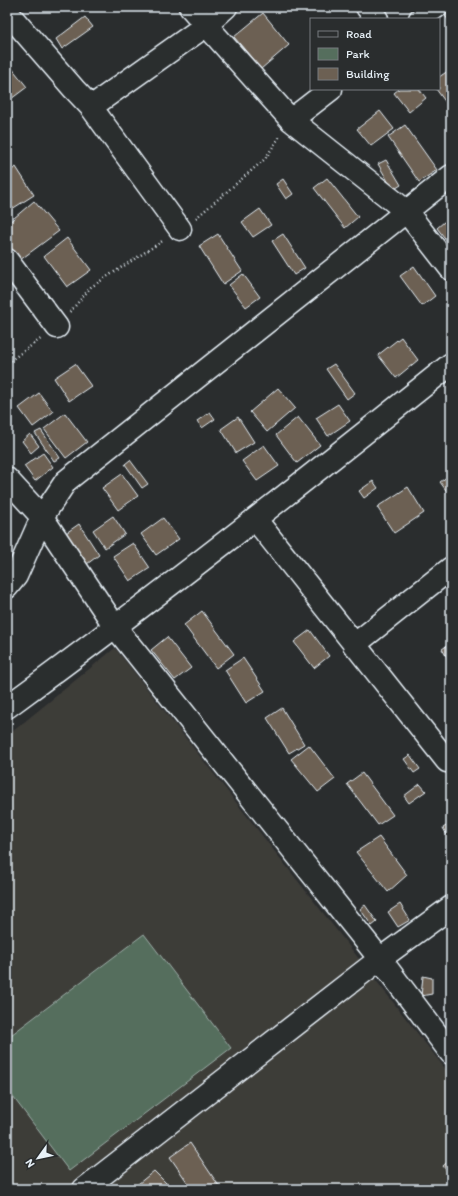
<svg xmlns="http://www.w3.org/2000/svg" width="458" height="1196" font-family="Itim,sans-serif">
<style>
.built{fill:#3e3c39}
.green{fill:#556e5d;stroke:#9eb0aa}
.building{fill:#6c6053;stroke:#e8f1f8}
.lines{fill:none;stroke-linecap:round;stroke-linejoin:round}
.minor-casing{stroke:#e8f1f8;stroke-width:25}
.path{stroke:#e8f1f8;stroke-width:2.5;stroke-dasharray:1 3;stroke-linecap:butt}
.minor{stroke:#2a2d2e;stroke-width:22}
</style>
<rect width="100%" height="100%" fill="#2a2d2e"/>
<filter id="ink" filterUnits="userSpaceOnUse"><feTurbulence type="fractalNoise" baseFrequency=".025" numOctaves="2"/><feDisplacementMap in="SourceGraphic" scale="8" xChannelSelector="R" yChannelSelector="G"/><feConvolveMatrix kernelMatrix="1 2 1 2 8 2 1 2 1" color-interpolation-filters="sRGB"/></filter>
<g filter="url(#ink)">
<!-- built -->
<path class="built" d="M115 648 451 1076V1189H7V736Z"/>
<!-- green -->
<path class="green" d="M144 934 231 1048 69 1171 7 1089V1038Z"/>
<!-- building -->
<path class="building" d="M451 11V23L445 16Z
M263 13 289 45 261 69 234 37Z
M85 17 93 27 62 49 56 39Z
M11 67 27 87 11 99 7 94V70Z
M451 69V101L447 104 436 89H439V77Z
M399 89H419L426 98 409 112 394 93Z
M380 111 394 129 371 146 357 129Z
M405 125 437 170 419 182 388 137Z
M386 160 401 185 393 190 378 164Z
M16 167 34 195 12 209 7 201V173Z
M327 178 358 217 345 228 314 188Z
M283 179 293 194 286 199 276 184Z
M34 201 59 231 20 260 7 243V224Z
M260 209 271 225 253 237 242 222Z
M451 216V246L437 228Z
M218 234 242 271 223 284 199 246Z
M283 234 305 268 294 275 272 241Z
M67 238 91 270 67 287 44 256Z
M414 266 435 296 422 306 400 276Z
M243 274 260 297 246 307 229 285Z
M401 337 418 360 396 378 378 355Z
M75 364 91 386 69 401 54 378Z
M334 364 355 393 347 399 326 369Z
M278 388 295 408 267 432 250 412Z
M39 393 53 412 33 427 19 408Z
M338 404 350 421 328 436 316 418Z
M210 412 215 419 202 428 197 421Z
M65 413 87 442 66 458 44 429Z
M238 417 254 442 236 453 221 429Z
M298 417 320 445 297 463 276 435Z
M41 430 60 458 54 461 35 433Z
M30 434 39 446 31 453 22 441Z
M264 445 279 466 257 481 242 461Z
M43 453 53 467 35 481 24 466Z
M130 460 148 484 142 488 125 464Z
M122 474 138 496 118 510 102 488Z
M451 474V497L440 482Z
M373 481 378 488 364 498 359 491Z
M408 487 424 513 394 533 377 507Z
M113 516 125 534 105 548 93 530Z
M163 518 179 539 156 555 141 534Z
M79 524 99 555 87 564 66 533Z
M133 543 150 568 130 581 113 556Z
M202 611 234 654 216 668 184 625Z
M310 630 329 656 314 668 294 642Z
M167 637 191 668 175 680 151 650Z
M451 643V664L442 649Z
M243 658 265 691 246 703 225 670Z
M282 708 304 744 289 753 267 718Z
M309 745 335 779 318 792 291 759Z
M410 755 420 769 414 773 404 759Z
M362 773 393 815 378 825 347 784Z
M420 784 426 791 409 803 404 796Z
M451 823V842L443 828Z
M379 837 407 875 388 892 356 852Z
M400 904 410 920 398 927 388 912Z
M365 905 377 922 372 926 360 909Z
M451 971V979L447 974Z
M423 976 432 978V994L421 996Z
M190 1143 221 1189H192L170 1157Z
M451 1159V1176L443 1166Z
M154 1171 172 1189H142L138 1184Z"/>
<g class="lines">
<defs>
<path id="minor" d="M190 7 291 120 406 211 451 269
M367 7 377 19
M7 12 74 89 91 107 205 26 226 7
M420 19 436 7
M91 107 180 229
M291 120 331 89
M7 260 57 327
M7 479 42 517 116 628 380 959 451 1053
M256 520 447 761 451 757
M7 587 16 576 42 517 66 481 451 176
M354 645 451 568
M7 707C158 597 305 481 451 364
M84 1189 380 959 451 907"/>
</defs>
<!-- minor casing -->
<use href="#minor" class="minor-casing"/>
<!-- path -->
<path class="path" d="M196 218 265 159 280 136
M70 312 91 287 164 240
M7 363 42 338"/>
<!-- minor -->
<use href="#minor" class="minor"/>
</g>
</g>
<!-- margin -->
<rect width="458" height="1196" fill="none" stroke="#2a2d2e" stroke-width="24"/>
<rect x="12" y="12" width="434" height="1172" fill="none" stroke="#e8f1f8" stroke-width="1.5" filter="url(#ink)"/>
<!-- legend -->
<rect x="310" y="18" width="130" height="72" fill="#2a2d2e" stroke="#767b7f"/>
<rect x="318" y="31" width="20" height="6" fill="#2a2d2e" stroke="#767b7f"/>
<text x="346" y="38" font-size="12" fill="#e8f1f8">Road</text>
<rect x="318" y="48" width="20" height="12" fill="#556e5d" stroke="#767b7f"/>
<text x="346" y="58" font-size="12" fill="#e8f1f8">Park</text>
<rect x="318" y="68" width="20" height="12" fill="#6c6053" stroke="#767b7f"/>
<text x="346" y="78" font-size="12" fill="#e8f1f8">Building</text>
<!-- north arrow -->
<g transform="translate(38 1158) rotate(237)" stroke="#2a2d2e" stroke-width="3" paint-order="stroke">
<path d="M0-3L7 15L0 10L-7 15Z" fill="#e8f1f8"/>
<text y="-6" font-size="11" font-weight="bold" text-anchor="middle" fill="#e8f1f8">N</text>
</g>
</svg>
